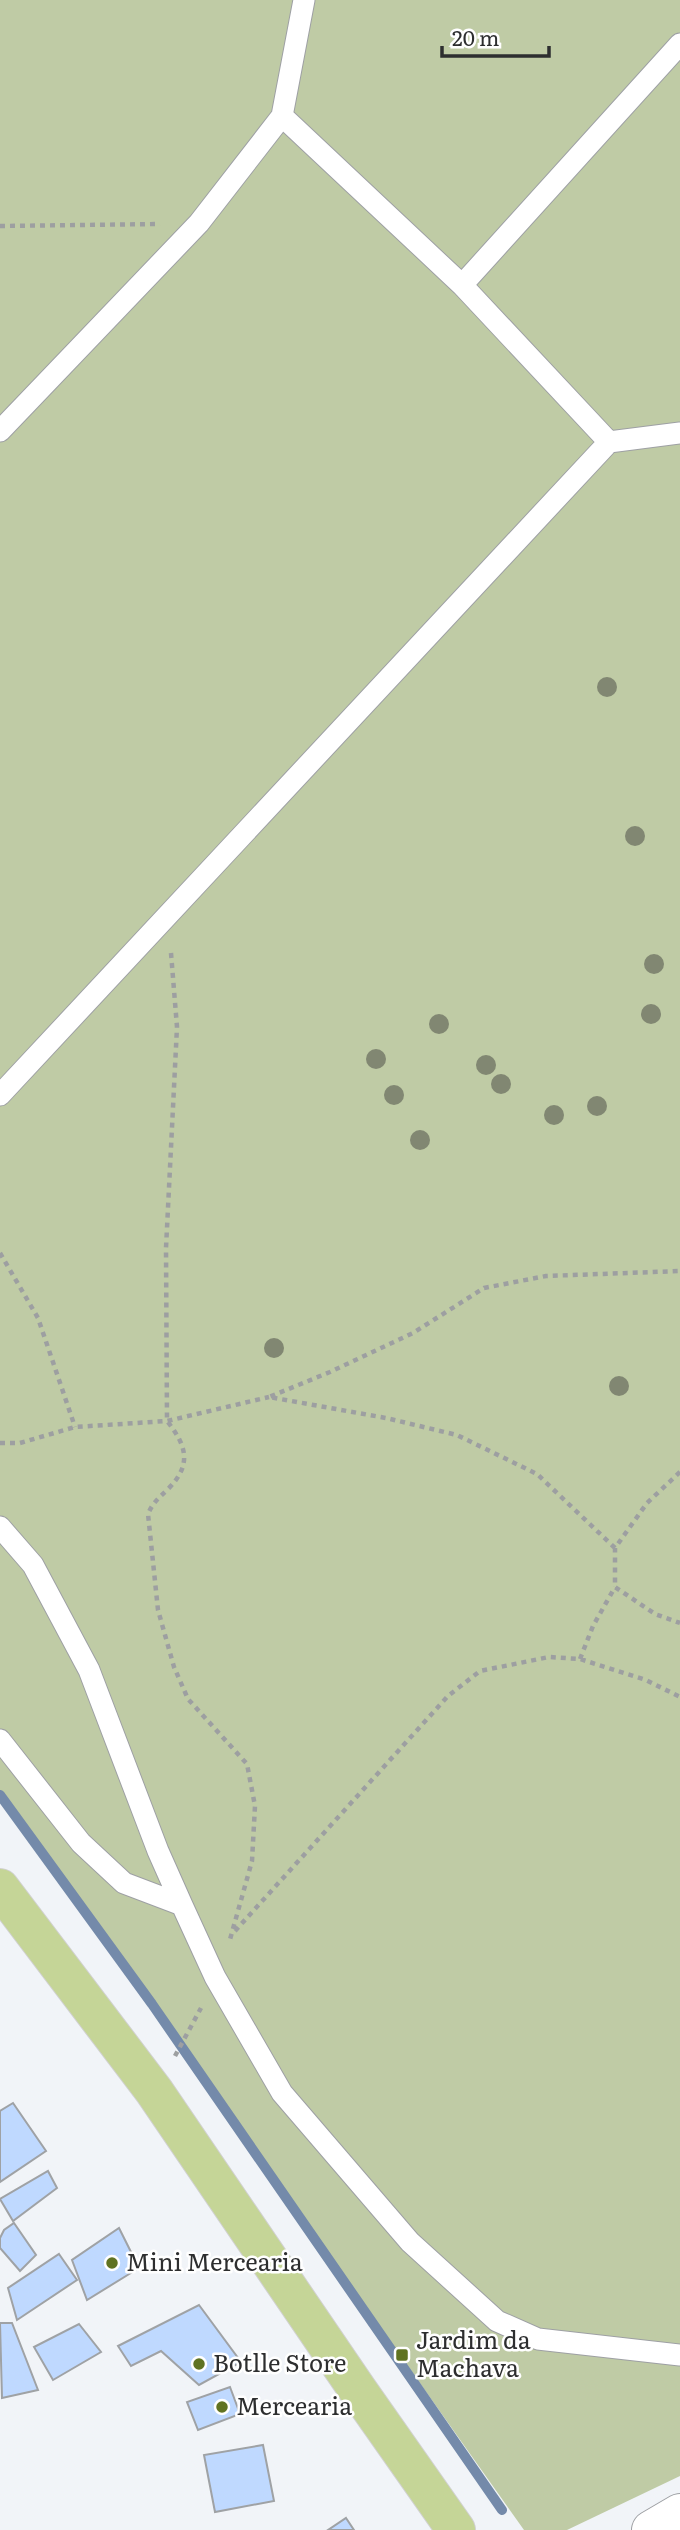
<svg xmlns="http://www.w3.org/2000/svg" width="680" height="2530" font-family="Literata,serif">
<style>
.green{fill:#bfcba5}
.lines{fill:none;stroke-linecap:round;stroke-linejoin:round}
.stream{stroke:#748aaa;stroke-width:10}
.building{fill:#bfd9ff;stroke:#9fa2a5;stroke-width:2}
.service-casing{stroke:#9ea0a4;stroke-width:23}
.minor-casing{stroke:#9ea0a4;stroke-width:40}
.primary-casing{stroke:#d1d1d1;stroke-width:40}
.path{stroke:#9d9fa1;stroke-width:4.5;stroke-dasharray:5 5;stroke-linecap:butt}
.service{stroke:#fff;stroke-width:21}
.minor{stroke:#fff;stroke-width:38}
.primary{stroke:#c5d597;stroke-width:38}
.tree{fill:#818772}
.poi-dot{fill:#607322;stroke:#fff;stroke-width:2.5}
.labels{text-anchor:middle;stroke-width:5;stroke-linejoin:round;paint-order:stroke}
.poi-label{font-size:24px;fill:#2d2e2f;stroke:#fff;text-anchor:start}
</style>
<rect width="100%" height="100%" fill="#f1f4f8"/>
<!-- green -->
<path class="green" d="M0 0H680V2476L567 2530H524L184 2050 0 1796Z"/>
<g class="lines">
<!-- stream -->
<path class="stream" d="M0 1795 152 2004 502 2510"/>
</g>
<!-- building -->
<path class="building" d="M13 2103 46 2151 0 2182V2111Z
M48 2171 57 2188 13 2221 0 2199Z
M14 2223 36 2255 20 2271 0 2248V2238L4 2230Z
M119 2228 139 2268 87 2300 72 2260Z
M59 2254 77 2280 17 2320 8 2288Z
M199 2305 241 2362 199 2385 161 2351 131 2366 118 2346Z
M0 2323H12L38 2390 2 2398Z
M79 2324 101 2352 53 2380 34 2347Z
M230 2387 240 2414 198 2430 187 2402Z
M263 2445 274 2501 215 2512 204 2455Z
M346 2518 354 2530H328Z"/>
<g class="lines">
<defs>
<path id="service" d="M282 116 462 285 609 442
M462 285 680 44
M0 431 199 223 282 116 304 0
M0 1095 609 442 680 433
M0 1527 33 1565 89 1670 158 1851 182 1905 215 1977 282 2093 410 2242 497 2321 538 2339 680 2355
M0 1740 81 1843 124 1883 182 1905"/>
<path id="minor" d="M651 2530 680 2513"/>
<path id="primary" d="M0 1888 154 2091 357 2389 456 2530"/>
</defs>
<!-- service casing -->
<use href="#service" class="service-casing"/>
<!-- minor casing -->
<use href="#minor" class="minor-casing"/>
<!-- primary casing -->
<use href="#primary" class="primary-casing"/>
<!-- path -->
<path class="path" d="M0 226 160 224
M171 953 177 1027 166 1248 167 1421C186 1445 193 1464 168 1489 159 1498 153 1502 148 1514L158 1610 174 1667 188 1699 247 1764 255 1806 252 1861 229 1943
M0 1253 38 1318 75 1427
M0 1443H20L75 1427 167 1421 269 1397
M680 1472 647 1503 615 1548V1587L655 1614 680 1623
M615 1548 537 1474 457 1435 386 1418 269 1397 330 1372 413 1333 484 1288 546 1276 680 1271
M580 1659 593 1626 615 1587
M235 1931 448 1696 480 1671 549 1657 580 1659 646 1680 680 1697
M175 2056 201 2008"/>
<!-- service -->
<use href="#service" class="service"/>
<!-- minor -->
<use href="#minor" class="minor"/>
<!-- primary -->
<use href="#primary" class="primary"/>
</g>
<!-- trees -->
<g class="tree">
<circle cx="607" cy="687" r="10"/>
<circle cx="635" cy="836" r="10"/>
<circle cx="654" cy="964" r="10"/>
<circle cx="651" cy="1014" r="10"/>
<circle cx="439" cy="1024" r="10"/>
<circle cx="376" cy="1059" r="10"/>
<circle cx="486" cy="1065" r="10"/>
<circle cx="501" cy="1084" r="10"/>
<circle cx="394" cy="1095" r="10"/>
<circle cx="597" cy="1106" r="10"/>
<circle cx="554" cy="1115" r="10"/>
<circle cx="420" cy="1140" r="10"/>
<circle cx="274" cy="1348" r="10"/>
<circle cx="619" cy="1386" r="10"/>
</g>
<!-- markers -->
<g class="poi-dot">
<circle cx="112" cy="2263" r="7"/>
<rect x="395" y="2348" width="14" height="14" rx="3.5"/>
<circle cx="199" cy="2364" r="7"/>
<circle cx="222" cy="2407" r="7"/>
</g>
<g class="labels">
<!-- poi labels -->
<g class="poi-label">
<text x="126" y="2271">Mini Mercearia</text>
<text x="416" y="2349">Jardim da<tspan x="416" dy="28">Machava</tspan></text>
<text x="213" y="2372">Botlle Store</text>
<text x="236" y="2415">Mercearia</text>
</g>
</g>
<!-- scale -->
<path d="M442 46v10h107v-10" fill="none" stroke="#2d2e2f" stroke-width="3.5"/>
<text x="452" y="46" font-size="21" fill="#2d2e2f" stroke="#ffffff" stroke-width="5" paint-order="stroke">20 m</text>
</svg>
